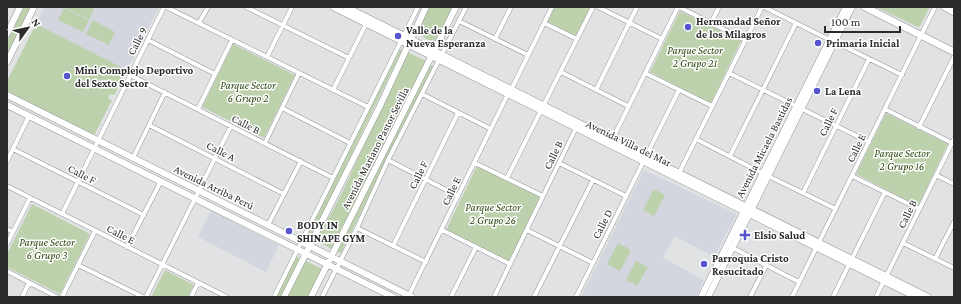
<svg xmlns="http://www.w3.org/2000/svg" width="961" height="304" font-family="'Crimson Pro',serif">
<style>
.built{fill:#d3d6df}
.green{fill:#bdd2ac}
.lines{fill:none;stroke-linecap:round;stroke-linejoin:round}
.street-casing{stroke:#939496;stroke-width:5}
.secondary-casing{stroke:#939496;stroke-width:7}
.primary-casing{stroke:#939496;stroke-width:8}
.street{stroke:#fff;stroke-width:4}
.secondary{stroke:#fff;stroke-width:6}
.primary{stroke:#fff;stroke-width:7}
.poi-dot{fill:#5654cc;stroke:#fff;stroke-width:1.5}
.labels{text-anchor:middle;stroke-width:3;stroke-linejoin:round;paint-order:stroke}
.poi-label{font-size:11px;font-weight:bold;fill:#2b2b2c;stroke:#fff;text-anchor:start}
.street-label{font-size:11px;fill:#2b2b2c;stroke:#fff}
.park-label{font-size:11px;font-style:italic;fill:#2e4910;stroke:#fff}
</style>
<rect width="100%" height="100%" fill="#e1e2e4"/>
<!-- built -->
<path class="built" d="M44 7H159L127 70 36 24Z
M644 170 737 214 714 257 675 236 663 258 704 280 696 297H581Z
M211 210 279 245 266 272 198 237Z"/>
<!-- green -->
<path class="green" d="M24 7H31L7 56V41Z
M64 7H95L89 19Z
M429 7H454L436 44 416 33Z
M554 7H591L576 36 547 21Z
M876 7H930L920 26 918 27Z
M64 8 89 20 83 32 58 20Z
M680 11 741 41 711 103 650 72Z
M93 20 115 32 109 45 86 34Z
M36 24 127 70 115 94 113 95 110 94 108 98 112 100 94 136 7 91V81Z
M233 44 295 75 264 138 202 107Z
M400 49 402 50 311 238 307 236Z
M407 52 426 61 332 249 316 241 342 193Z
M430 65 433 66 341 253 337 251Z
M886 113 948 144 918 206 856 174Z
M477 166 540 197 509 261 446 230Z
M654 189 665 195 654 216 643 210Z
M32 204 90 234 60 294 7 267V254Z
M618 243 631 250 620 271 607 264Z
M296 256 301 259 280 297H276Z
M306 261 322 269 308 297H287Z
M636 261 648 267 637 286 626 280Z
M165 270 194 285 188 297H151Z"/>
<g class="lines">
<defs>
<path id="street" d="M166 7 368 107
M246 7 349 58
M598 7 662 39
M679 7 745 40
M764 7 830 40
M459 21 528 55
M199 23 208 7
M544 23 577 39
M711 23 719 7
M495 39 511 7
M148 40 215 74
M835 42 902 75
M267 57 292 7
M561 72 628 106
M645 73 712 106
M729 73 869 142
M130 75 333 178
M333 90 366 24
M511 90 552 7
M596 90 637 7
M422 94 491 129
M282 108 350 143
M198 109 232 40
M885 109 952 143
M149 125 284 194
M919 127 954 57
M696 139 762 173
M612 140 678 7
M265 143 299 73
M13 149 144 215
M730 156 796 23
M133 158 165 92
M388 160 458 196
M7 161 29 116
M475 163 543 196
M559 163 626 196
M679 173 762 7
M936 175 954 184
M768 176 836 209
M852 176 919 209
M507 178 593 7
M7 186 227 297
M803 193 869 59
M62 214 164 7
M268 225 301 161
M357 228 426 262
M7 229 13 232
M442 230 510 264
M527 230 593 263
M903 243 954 268
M7 244 30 198
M393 246 458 113
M127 247 161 181
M733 248 799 282
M935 259 954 222
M78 265 143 297
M7 271 57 297
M409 295 508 94
M22 297 29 283
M62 297 95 231
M146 297 231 126
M191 297 198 283
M274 297 418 7
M322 297 357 228 388 160 466 7
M451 297 476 247
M494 297 576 128
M534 297 593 180
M576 297 679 90
M750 297 766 266
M792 297 935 7
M833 297 885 192
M876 297 954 139"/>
<path id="secondary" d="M333 7 916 297
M346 7 928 297
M7 34 20 7
M7 62 34 7
M7 95 412 297
M7 105 393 297
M284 297 379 108 426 7
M311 297 456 7
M701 297 846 7
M708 297 852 7"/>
<path id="primary" d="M865 7 954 52
M945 7 954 12"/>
</defs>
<!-- street casing -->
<use href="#street" class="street-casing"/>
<!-- secondary casing -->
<use href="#secondary" class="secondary-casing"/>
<!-- primary casing -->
<use href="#primary" class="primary-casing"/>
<!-- street -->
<use href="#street" class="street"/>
<!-- secondary -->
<use href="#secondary" class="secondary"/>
<!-- primary -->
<use href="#primary" class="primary"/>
</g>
<!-- markers -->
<g class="poi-dot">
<circle cx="688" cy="27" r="4"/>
<circle cx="398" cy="36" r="4"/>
<circle cx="818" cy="43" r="4"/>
<circle cx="67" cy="76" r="4"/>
<circle cx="817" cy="91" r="4"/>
<circle cx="289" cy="231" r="4"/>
<path d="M743 229h4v4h4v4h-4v4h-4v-4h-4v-4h4z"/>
<circle cx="704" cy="264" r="4"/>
</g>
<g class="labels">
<!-- poi labels -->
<g class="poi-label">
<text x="696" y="25">Hermandad Señor<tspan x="696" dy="13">de los Milagros</tspan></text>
<text x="406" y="34">Valle de la<tspan x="406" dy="13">Nueva Esperanza</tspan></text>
<text x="826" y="47">Primaria Inicial</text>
<text x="75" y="74">Mini Complejo Deportivo<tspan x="75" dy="13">del Sexto Sector</tspan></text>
<text x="825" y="95">La Lena</text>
<text x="297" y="229">BODY IN<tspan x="297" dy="13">SHINAPE GYM</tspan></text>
<text x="754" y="239">Elsio Salud</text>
<text x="712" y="262">Parroquia Cristo<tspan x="712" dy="13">Resucitado</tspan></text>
</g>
<!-- street labels -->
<g class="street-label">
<text transform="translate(137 41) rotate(-63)" y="4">Calle 9</text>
<text transform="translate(828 122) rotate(-64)" y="4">Calle F</text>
<text transform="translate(246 124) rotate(27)" y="4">Calle B</text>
<text transform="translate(629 143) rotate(26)" y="4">Avenida Villa del Mar</text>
<text transform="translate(764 147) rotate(-63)" y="4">Avenida Micaela Bastidas</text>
<text transform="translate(375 148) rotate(-63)" y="4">Avenida Mariano Pastor Sevilla</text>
<text transform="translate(856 148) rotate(-64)" y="4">Calle E</text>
<text transform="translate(221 151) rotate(27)" y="4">Calle A</text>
<text transform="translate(553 155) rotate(-64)" y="4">Calle B</text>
<text transform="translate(82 174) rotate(27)" y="4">Calle F</text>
<text transform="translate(418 175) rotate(-64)" y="4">Calle F</text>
<text transform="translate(214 187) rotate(26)" y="4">Avenida Arriba Perú</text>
<text transform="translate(451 191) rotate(-64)" y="4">Calle E</text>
<text transform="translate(907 214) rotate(-64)" y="4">Calle B</text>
<text transform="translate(602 224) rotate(-63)" y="4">Calle D</text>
<text transform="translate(121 234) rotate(27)" y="4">Calle E</text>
</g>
<!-- park labels -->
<g class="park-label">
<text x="695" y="54">Parque Sector<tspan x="695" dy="13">2 Grupo 21</tspan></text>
<text x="248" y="89">Parque Sector<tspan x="248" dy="13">6 Grupo 2</tspan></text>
<text x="902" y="157">Parque Sector<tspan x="902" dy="13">2 Grupo 16</tspan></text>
<text x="493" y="211">Parque Sector<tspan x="493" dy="13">2 Grupo 26</tspan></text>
<text x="47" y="246">Parque Sector<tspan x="47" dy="13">6 Grupo 3</tspan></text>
</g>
</g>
<!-- border -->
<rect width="961" height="304" fill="none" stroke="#2b2b2c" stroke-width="16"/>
<!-- north arrow -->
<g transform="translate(28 28) rotate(57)" stroke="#ffffff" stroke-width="3" paint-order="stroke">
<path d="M0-3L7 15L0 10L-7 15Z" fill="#2b2b2c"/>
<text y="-6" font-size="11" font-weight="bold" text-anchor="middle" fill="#2b2b2c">N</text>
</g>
<!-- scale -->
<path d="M825 26v6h75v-6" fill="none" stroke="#2b2b2c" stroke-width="2"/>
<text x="831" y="26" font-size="12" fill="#2b2b2c" stroke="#ffffff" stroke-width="3" paint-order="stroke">100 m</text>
</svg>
